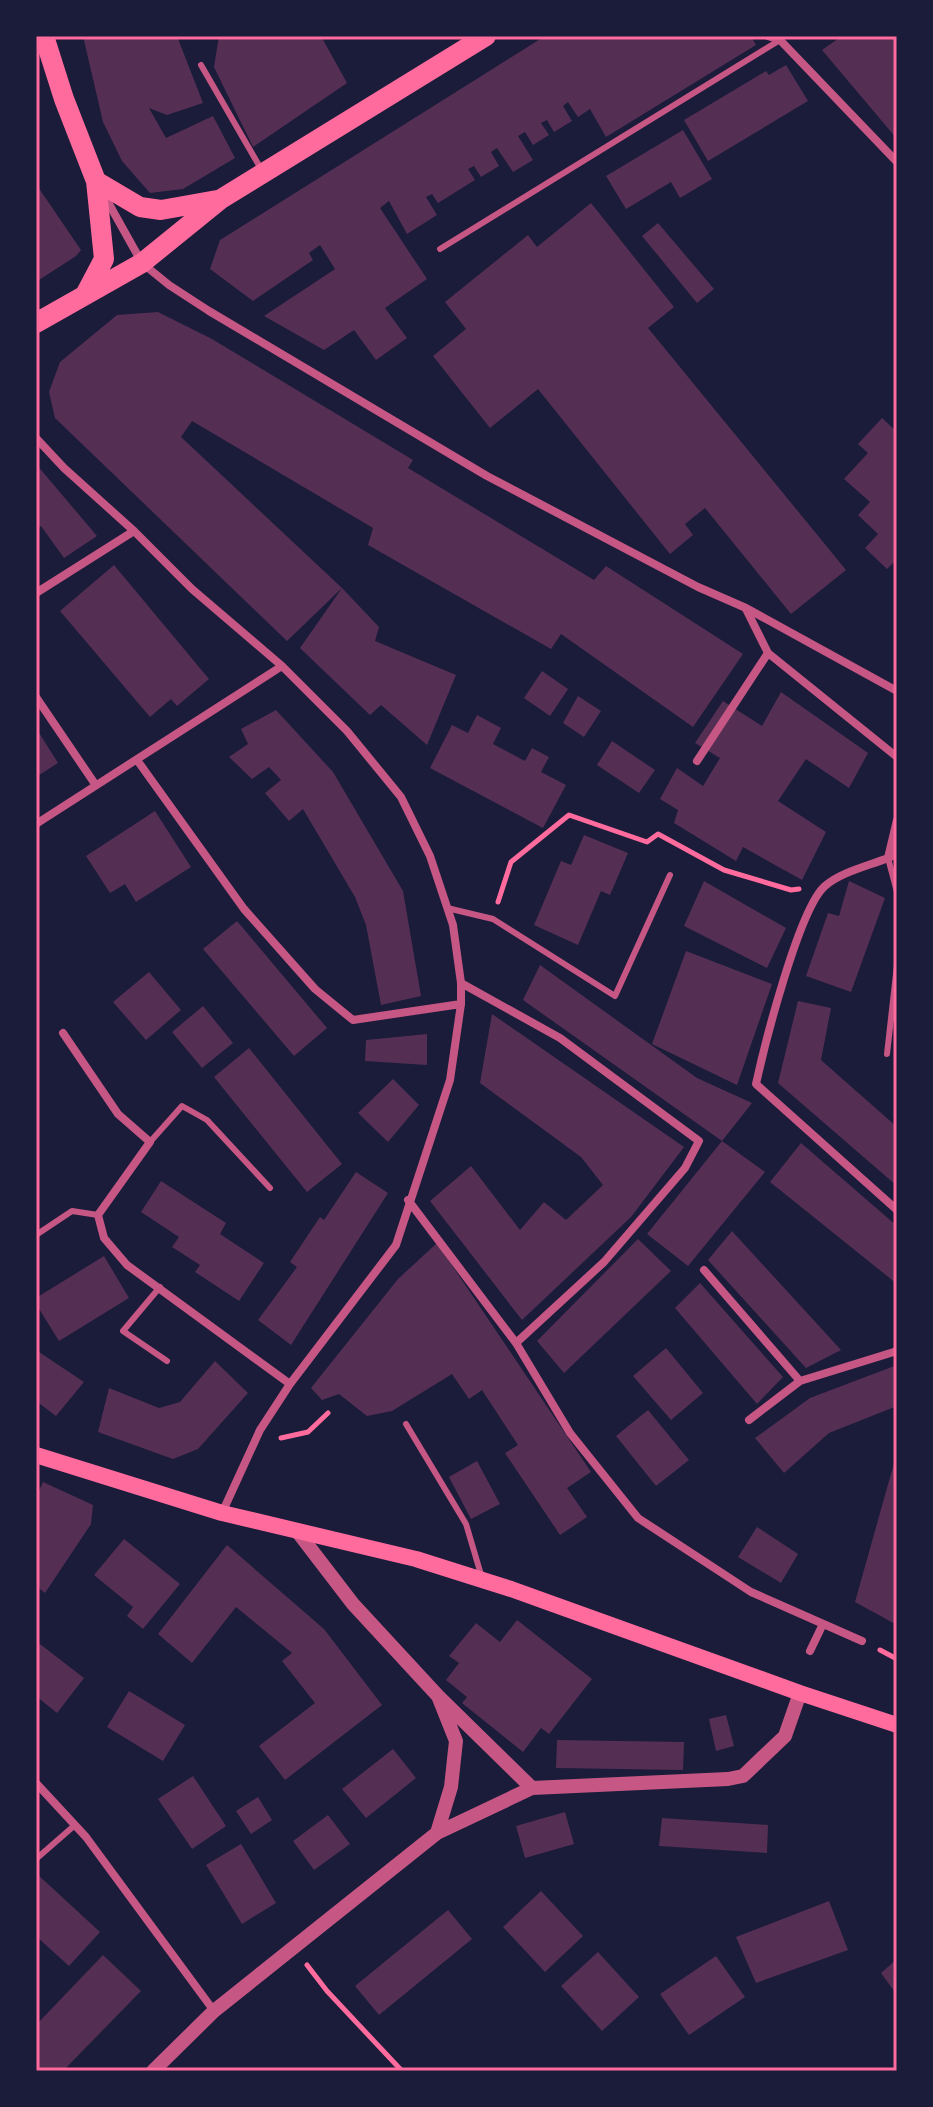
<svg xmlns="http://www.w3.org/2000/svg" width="933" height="2107" font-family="Roboto,sans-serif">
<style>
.building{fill:#542f53}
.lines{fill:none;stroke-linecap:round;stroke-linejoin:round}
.path{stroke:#ff6b9d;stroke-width:5}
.service{stroke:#c65784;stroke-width:6}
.minor{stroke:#c65784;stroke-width:8}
.tertiary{stroke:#c65784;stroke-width:14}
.secondary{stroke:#ff6b9d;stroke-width:16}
.primary{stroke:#ff6b9d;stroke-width:20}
.neatline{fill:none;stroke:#ff6b9d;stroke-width:3}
</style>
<rect width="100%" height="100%" fill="#1b1b3a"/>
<!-- building -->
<path class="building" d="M83 36H177L203 103 167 115 149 108 166 138 213 116 235 158 183 189 150 193 122 161 103 122Z
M219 36H321L347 83 253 147 214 67Z
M545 36H751L756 45 606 137 590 109 578 117 568 102 563 106 572 121 554 132 547 120 541 123 549 135 533 145 525 132 518 136 533 160 513 172 497 148 491 152 499 166 481 177 474 166 468 169 475 180 438 203 432 194 426 197 437 215 407 234 389 201 380 208 427 279 385 308 407 338 376 360 354 330 324 350 264 316 335 269 320 245 309 253 313 260 253 301 210 269 220 240Z
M842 36H897V139L822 50Z
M786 65 808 101 708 161 684 120 766 71 769 75Z
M683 130 712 179 680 198 671 182 626 209 606 176Z
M36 184 81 250 76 256 36 282Z
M591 203 674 307 648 328 846 570 791 614 705 508 685 524 693 535 670 554 538 389 490 428 433 356 466 329 445 302 528 235 537 247Z
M658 223 714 289 697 303 642 236Z
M158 312 212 339 413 460 408 468 594 580 606 566 743 654 693 727 561 634 551 649 368 545 373 528 192 421 181 437 342 588 379 627 375 641 456 675 427 745 381 705 370 715 300 648 342 588 287 641 55 418 49 392 60 362 117 315Z
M882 418 897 432V559L887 569 865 548 878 534 858 515 870 502 844 479 868 453 858 444Z
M36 464 97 536 64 558 41 526 36 529Z
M114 565 209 679 177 706 171 699 150 717 60 611Z
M542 671 568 689 550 716 524 698Z
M781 692 868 753 849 788 806 759 778 801 826 832 802 880 743 847 736 861 674 823 678 810 660 799 677 768 703 786 720 758 695 743 723 701 762 726Z
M578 696 601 711 584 737 563 723Z
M276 710 333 772 403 891 421 996 381 1005 366 925 355 897 303 809 289 821 265 793 281 780 269 767 252 779 229 757 248 744 241 729Z
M477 715 501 728 493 744 525 761 532 748 549 757 541 772 566 785 543 828 430 768 452 725 468 733Z
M36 728 58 763 36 777Z
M612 741 655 770 639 793 597 765Z
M155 811 191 867 136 902 125 884 110 893 86 856Z
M584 835 628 853 610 895 601 891 578 945 534 925 561 861 571 865Z
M704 881 786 928 767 968 684 926Z
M849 881 885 898 851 992 806 976 828 913 839 916Z
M237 921 327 1028 294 1056 203 949Z
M686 951 772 984 737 1085 652 1044Z
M540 965 697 1078 752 1103 722 1141 523 1000Z
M149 972 181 1010 146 1040 113 1002Z
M798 1001 831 1008 821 1060 897 1127V1186L778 1083Z
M203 1006 233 1043 202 1068 172 1032Z
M492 1014 684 1147 631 1217 522 1320 430 1201 471 1166 520 1230 544 1202 566 1220 603 1185 581 1157 480 1083Z
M427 1034V1065L365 1061 366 1040Z
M249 1048 342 1164 307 1192 214 1077Z
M393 1079 419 1105 388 1142 358 1113Z
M722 1141 765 1172 688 1266 647 1234Z
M801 1143 897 1226V1284L770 1182Z
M356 1172 388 1193 291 1345 258 1320 297 1267 290 1262 320 1217 324 1220Z
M161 1181 226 1223 220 1234 264 1263 239 1301 195 1272 200 1265 172 1247 179 1237 141 1212Z
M732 1231 841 1350 806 1368 708 1260Z
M638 1239 671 1271 564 1373 537 1341Z
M437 1243 591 1472 567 1488 587 1517 560 1535 505 1453 518 1445 482 1390 469 1399 452 1374 392 1411 367 1416 339 1394 322 1400 311 1388 398 1279Z
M104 1256 129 1298 59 1341 36 1304V1298Z
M700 1283 783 1377 757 1404 675 1308Z
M666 1348 703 1393 671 1420 633 1376Z
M36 1350 84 1382 56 1416 36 1401Z
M215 1361 248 1393 198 1449 173 1459 98 1432 109 1388 159 1408 180 1402Z
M897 1365V1406L829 1433 784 1473 755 1438 810 1398Z
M648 1410 689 1460 656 1486 616 1436Z
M896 1456H897V1625L855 1602Z
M477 1461 500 1504 471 1519 449 1477Z
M43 1482 93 1505 91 1524 45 1593 36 1586V1497Z
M757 1527 798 1554 781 1583 738 1557Z
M124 1539 180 1584 143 1629 127 1616 133 1607 94 1575Z
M227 1545 324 1629 382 1705 285 1780 259 1746 315 1703 282 1661 292 1653 236 1607 192 1663 158 1634Z
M517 1620 592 1679 549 1734 541 1728 523 1752 462 1703 467 1697 446 1680 459 1663 449 1656 476 1623 500 1642Z
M36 1641 84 1678 57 1713 36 1696Z
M129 1691 185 1725 163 1761 107 1727Z
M726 1715 734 1746 716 1751 709 1719Z
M557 1740 684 1742 683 1770 556 1768Z
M393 1749 416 1778 366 1818 342 1789Z
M193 1776 226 1826 192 1849 158 1799Z
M258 1797 272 1820 251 1834 236 1811Z
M565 1812 574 1844 525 1858 516 1826Z
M328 1815 350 1844 314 1870 293 1841Z
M662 1818 768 1825 767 1853 659 1846Z
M241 1844 276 1903 242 1924 206 1865Z
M36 1873 100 1932 69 1966 36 1936Z
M541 1891 583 1936 545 1972 503 1927Z
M829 1901 848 1950 756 1983 736 1937Z
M448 1910 472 1939 379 2015 355 1986Z
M598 1952 639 1997 602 2031 561 1986Z
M103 1955 141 1991 63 2071H36V2025Z
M716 1956 745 1997 689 2035 660 1994Z
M897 1959V1995L881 1973Z"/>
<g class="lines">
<!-- path -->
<path class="path" d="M498 902 511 862 569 815 647 842 658 834 724 870 791 890 799 889
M281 1438 308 1432 328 1413
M880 1650 897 1659
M307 1965 327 1991 402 2071"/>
<!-- service -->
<path class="service" d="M201 65 261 169
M440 249 780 40
M888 858 897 892
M447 908 493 919 615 996 670 875
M887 1054 897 965
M150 1142 182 1106 207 1120 270 1188
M36 1235 72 1211 98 1215
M160 1287 123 1331 167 1361
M406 1424 466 1524 482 1578
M36 1859 75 1825"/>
<!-- minor -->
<path class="minor" d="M768 36 780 40 897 162
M104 195 142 263 169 285 209 311 487 476 698 587 746 608 897 691
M36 438 64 468 134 531 192 589 282 666 347 731 401 797 430 856 453 925 461 983V1004L450 1080 396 1245 290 1384 260 1430 222 1513
M36 593 134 531
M746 609 768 653 897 757
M36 697 95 784
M137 760 244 909 315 989 353 1020 461 1004
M697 761 768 653
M897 820 888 858 897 854
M36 824 282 666
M888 858C868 866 841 872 825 886 799 908 764 1047 756 1084L897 1210
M461 983 560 1038 699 1141 685 1168 604 1262 516 1343
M63 1033 118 1114 150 1142 98 1215 104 1238 127 1265 290 1384
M408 1200 516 1343 570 1433 638 1518 751 1592 862 1641
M704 1270 800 1381
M749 1420 800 1381 897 1351
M810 1651 823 1624
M36 1783 86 1837 214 2011"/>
<!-- tertiary -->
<path class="tertiary" d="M297 1531 353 1604 438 1696 456 1741 451 1787 437 1833
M438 1696 532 1788 728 1779 743 1776 785 1736 800 1693
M153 2071 214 2011 437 1833 532 1788"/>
<!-- secondary -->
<path class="secondary" d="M36 1455 222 1513 416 1559 511 1589 800 1693 897 1725"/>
<!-- primary -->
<path class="primary" d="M44 36 64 99 96 181 104 259 85 295
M96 181 140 207 161 210 217 200
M36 323 142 263 221 199 486 36"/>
</g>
<!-- border -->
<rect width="933" height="2107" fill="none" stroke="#1b1b3a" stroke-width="76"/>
<rect x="38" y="38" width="857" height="2031" class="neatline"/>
</svg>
